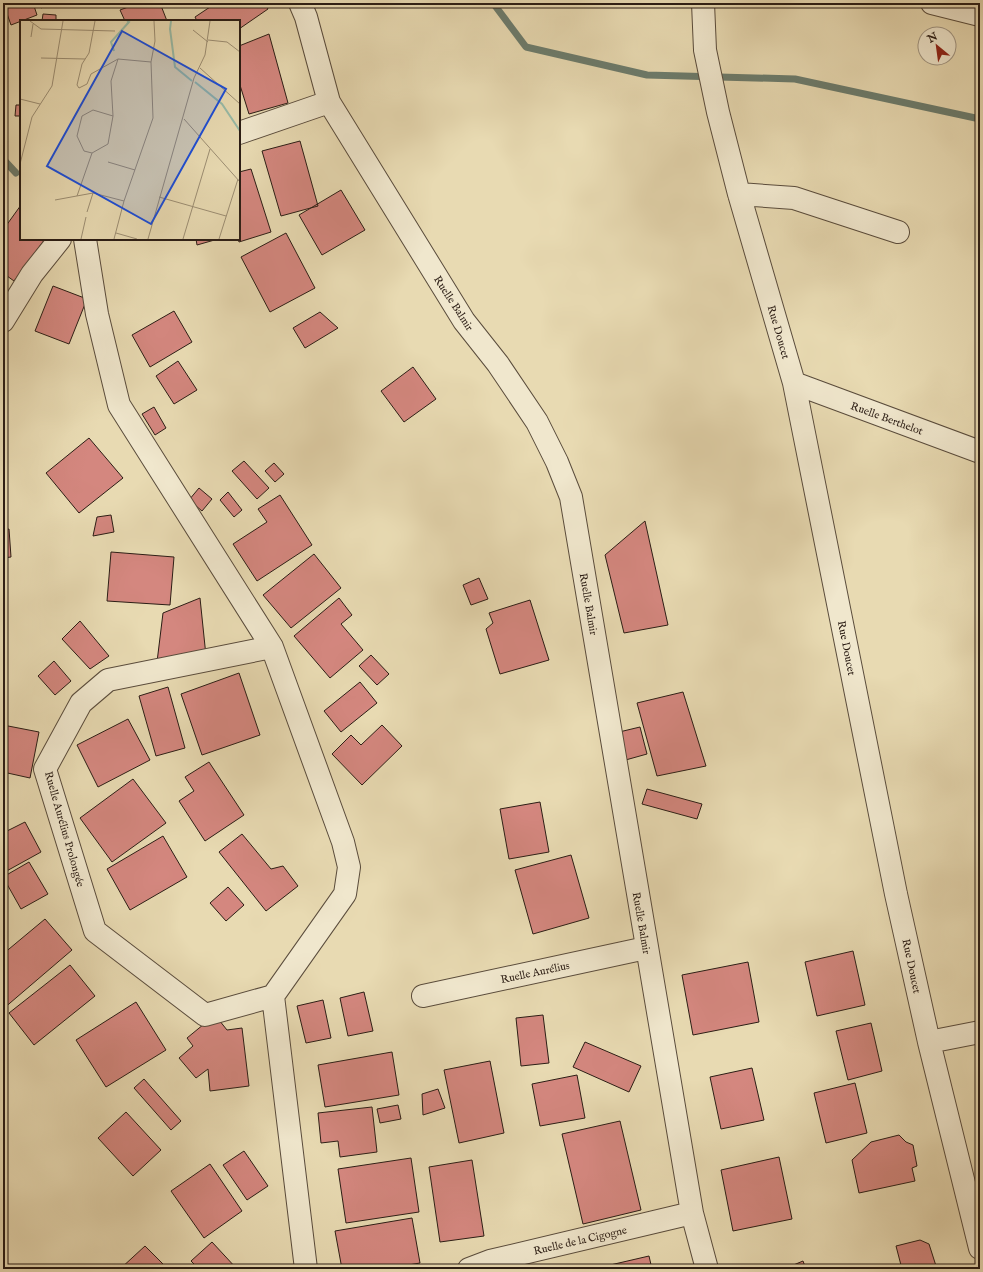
<svg xmlns="http://www.w3.org/2000/svg" width="983" height="1272" font-family="'IM FELL English',serif">
<style>
.lines{fill:none;stroke-linecap:round;stroke-linejoin:round}
.stream{stroke:#6c7c6d;stroke-width:7}
.building{fill:#d4877f;stroke:#2b1d15}
.minor-casing{stroke:#5a4c3c;stroke-width:24}
.minor{stroke:#f0e7cd;stroke-width:22}
.labels{text-anchor:middle;stroke-width:3;stroke-linejoin:round;paint-order:stroke}
.street-label{font-size:11px;fill:#2b1d15;stroke:#f0e7cd}
.inset-river{fill:none;stroke:#98bba7;stroke-width:2}
.inset-road{fill:none;stroke:#9c8e73;stroke-width:1}
.view{fill:#1d4ed8;fill-opacity:0.15;stroke:#1d4ed8;stroke-width:2}
.inset-edge{fill:none;stroke:#2b1d15;stroke-width:2}
</style>
<rect width="100%" height="100%" fill="#e8dab2"/>
<filter id="stains"><feTurbulence type="fractalNoise" baseFrequency=".005" numOctaves="4"/><feColorMatrix values="0 0 0 0 .2 0 0 0 0 .09 0 0 0 0 .02 0 0 0 .5 -.17"/></filter>
<radialGradient id="worn" r=".72"><stop offset=".6" stop-color="#630" stop-opacity="0"/><stop offset="1" stop-color="#630" stop-opacity=".3"/></radialGradient>
<g class="lines">
<!-- stream -->
<path class="stream" d="M493 3 526 47 647 75 795 79 980 119
M3 159 16 173"/>
</g>
<!-- building -->
<path class="building" d="M19 3H33L37 15 11 25 5 8Z
M39 3H51L41 8Z
M139 3H160L167 21H125L120 10Z
M216 3H265L268 9 239 29V21H197L195 17Z
M43 14 56 15V21H42Z
M269 34 288 103 249 114 239 82V46Z
M16 105H21V116H15Z
M300 141 318 206 281 216 262 151Z
M251 169 271 232 239 242 238 239H239V172Z
M341 190 365 230 322 255 299 215Z
M21 205V239H45L14 281 3 273V230Z
M286 233 315 288 270 312 241 257Z
M196 239H218L197 245Z
M53 286 87 299 69 344 35 331Z
M174 311 192 342 150 367 132 335Z
M320 312 338 328 305 348 293 328Z
M178 361 197 390 174 404 156 376Z
M413 367 436 399 404 422 381 391Z
M3 397 7 410 3 411Z
M154 407 166 428 155 435 142 414Z
M89 438 123 478 79 513 46 473Z
M244 461 269 488 257 499 232 471Z
M274 463 284 474 275 482 265 471Z
M199 488 212 499 202 511 189 500Z
M228 492 242 510 234 517 220 500Z
M280 495 312 545 257 581 233 544 267 522 258 509Z
M111 515 114 532 93 536 97 517Z
M645 521 668 625 624 633 605 555Z
M9 529 11 557 3 558V530Z
M111 552 174 557 170 605 107 601Z
M314 554 341 588 291 628 263 595Z
M479 578 488 599 471 605 463 585Z
M200 598 206 656 157 662 163 613Z
M339 598 352 615 341 624 363 650 330 678 294 636Z
M530 600 549 660 500 674 486 629 493 623 489 613Z
M80 621 109 656 90 669 62 639Z
M371 655 389 674 377 685 359 666Z
M54 661 71 681 55 695 38 676Z
M239 673 260 735 202 755 181 694Z
M360 682 377 703 341 732 324 711Z
M168 687 185 748 156 756 139 696Z
M683 692 706 766 657 776 637 703Z
M128 719 150 760 98 787 77 745Z
M3 725 39 732 30 778 3 772Z
M382 725 402 746 362 785 332 754 351 735 361 745Z
M640 727 647 754 622 761 615 733Z
M209 762 244 815 205 841 179 801 194 791 185 777Z
M133 779 166 823 112 862 80 818Z
M647 789 702 804 697 819 642 804Z
M540 802 549 852 509 859 500 809Z
M25 822 41 852 3 873V833Z
M242 834 271 869 283 866 298 886 266 911 219 852Z
M163 836 187 877 130 910 107 869Z
M571 855 589 918 533 934 515 870Z
M29 862 48 894 21 909 3 877Z
M228 887 244 905 226 921 210 903Z
M45 919 72 950 3 1009V954Z
M853 951 865 1005 817 1016 805 962Z
M748 962 759 1022 693 1035 682 975Z
M70 965 95 996 34 1045 9 1013Z
M364 992 373 1031 348 1036 340 998Z
M323 1000 331 1038 306 1043 297 1006Z
M136 1002 166 1050 106 1087 76 1040Z
M215 1015 227 1030 242 1028 249 1086 210 1091 208 1069 196 1078 179 1058 193 1046 187 1038Z
M543 1015 549 1063 521 1066 516 1018Z
M871 1023 882 1071 848 1080 836 1031Z
M585 1042 641 1066 629 1092 573 1067Z
M392 1052 399 1095 325 1107 318 1065Z
M490 1061 504 1133 459 1143 444 1070Z
M752 1068 764 1120 721 1129 710 1077Z
M577 1075 585 1118 540 1126 532 1084Z
M144 1079 181 1121 171 1130 134 1088Z
M855 1083 867 1133 826 1143 814 1093Z
M438 1089 445 1108 423 1115 422 1094Z
M398 1105 401 1119 380 1123 377 1109Z
M372 1107 377 1152 340 1157 338 1141 321 1143 318 1113Z
M126 1112 161 1150 133 1176 98 1138Z
M620 1121 641 1210 583 1224 562 1134Z
M899 1135 906 1142 913 1145 917 1166 912 1168 915 1181 859 1193 852 1160 871 1142Z
M244 1151 268 1186 247 1200 223 1165Z
M779 1157 792 1219 733 1231 721 1170Z
M411 1158 419 1212 346 1223 338 1169Z
M472 1160 484 1236 440 1242 429 1167Z
M210 1164 242 1211 204 1238 171 1191Z
M412 1218 420 1263 385 1269H342L335 1231Z
M920 1240 929 1244 937 1269H902L896 1246Z
M212 1242 237 1269H199L191 1261Z
M145 1246 168 1269H120Z
M649 1256 652 1269H593Z
M803 1261 806 1269H784Z"/>
<g class="lines">
<defs>
<path id="minor" d="M300 3 306 17 329 102 464 321 498 364 537 422 557 462 571 497 692 1213 707 1269
M703 3 705 50 718 112 739 194 794 383 896 894 929 1042 980 1248
M932 3 980 15
M239 133 329 102
M739 194 794 198 898 232
M85 239 97 314 119 405 272 647 343 842 349 867 345 894 273 996 306 1269
M3 321 32 274 60 239
M794 383 980 452
M272 647 108 680 81 703 45 769 95 931 205 1015 273 996
M423 996 646 948
M929 1042 980 1032
M469 1269 490 1261 692 1213"/>
</defs>
<!-- minor casing -->
<use href="#minor" class="minor-casing"/>
<!-- minor -->
<use href="#minor" class="minor"/>
</g>
<g class="labels">
<!-- street labels -->
<g class="street-label">
<text transform="translate(454 303) rotate(57)" y="4">Ruelle Balmir</text>
<text transform="translate(779 332) rotate(74)" y="4">Rue Doucet</text>
<text transform="translate(887 418) rotate(20)" y="4">Ruelle Berthelot</text>
<text transform="translate(589 604) rotate(80)" y="4">Ruelle Balmir</text>
<text transform="translate(847 648) rotate(79)" y="4">Rue Doucet</text>
<text transform="translate(65 829) rotate(74)" y="4">Ruelle Aurélius Prolongée</text>
<text transform="translate(642 923) rotate(80)" y="4">Ruelle Balmir</text>
<text transform="translate(912 966) rotate(78)" y="4">Rue Doucet</text>
<text transform="translate(535 972) rotate(-12)" y="4">Ruelle Aurélius</text>
<text transform="translate(580 1240) rotate(-13)" y="4">Ruelle de la Cigogne</text>
</g>
</g>
<!-- overview -->
<g transform="translate(20 20)">
<rect width="220" height="220" fill="#e8dab2"/>
<path class="inset-river" d="M151 1 150 9 155 47 172 61M94 31 91 22 109 2 107 1M175 62 202 84 220 111"/>
<path class="inset-road" d="M10 1 21 9 95 11M75 1 69 33 62 44 57 65 59 68 67 64 71 54 98 39 131 42M173 10 188 22M11 17 13 4M188 20 207 22 220 32M21 38 65 39M180 48 220 84M0 79 20 84M164 99 220 162M72 133 64 131 57 116 62 96 73 90 93 96M88 142 115 150M0 144 12 97 32 66 43 1M57 176 72 133 88 124 93 96 91 61 98 39M139 177 206 196M35 180 73 173 104 181M67 192 73 173M96 213 117 219M61 219 66 197M94 219 104 181 133 98 131 42 135 21 134 1M128 219 174 58 185 35 190 1M163 219 190 129M199 219 218 159"/>
<path class="view" d="M102 11 206 69 131 204 27 146Z"/>
<rect width="220" height="220" class="inset-edge"/>
</g>
<!-- margin -->
<rect width="983" height="1272" fill="none" stroke="#e8dab2" stroke-width="16"/>
<rect x="4" y="4" width="975" height="1264" fill="none" stroke="#2b1d15" stroke-width="2"/>
<rect x="8" y="8" width="967" height="1256" fill="none" stroke="#2b1d15"/>
<!-- north arrow -->
<g transform="translate(937 46) rotate(331)"><circle r="19" fill="#f0e7cd" stroke="#a19683"/>
<path d="M0-3L7 15L0 10L-7 15Z" fill="#8f2418"/>
<text y="-6" font-size="11" font-weight="bold" text-anchor="middle" fill="#2b1d15">N</text>
</g>
<rect width="100%" height="100%" filter="url(#stains)"/>
<rect width="100%" height="100%" fill="url(#worn)"/>
</svg>
